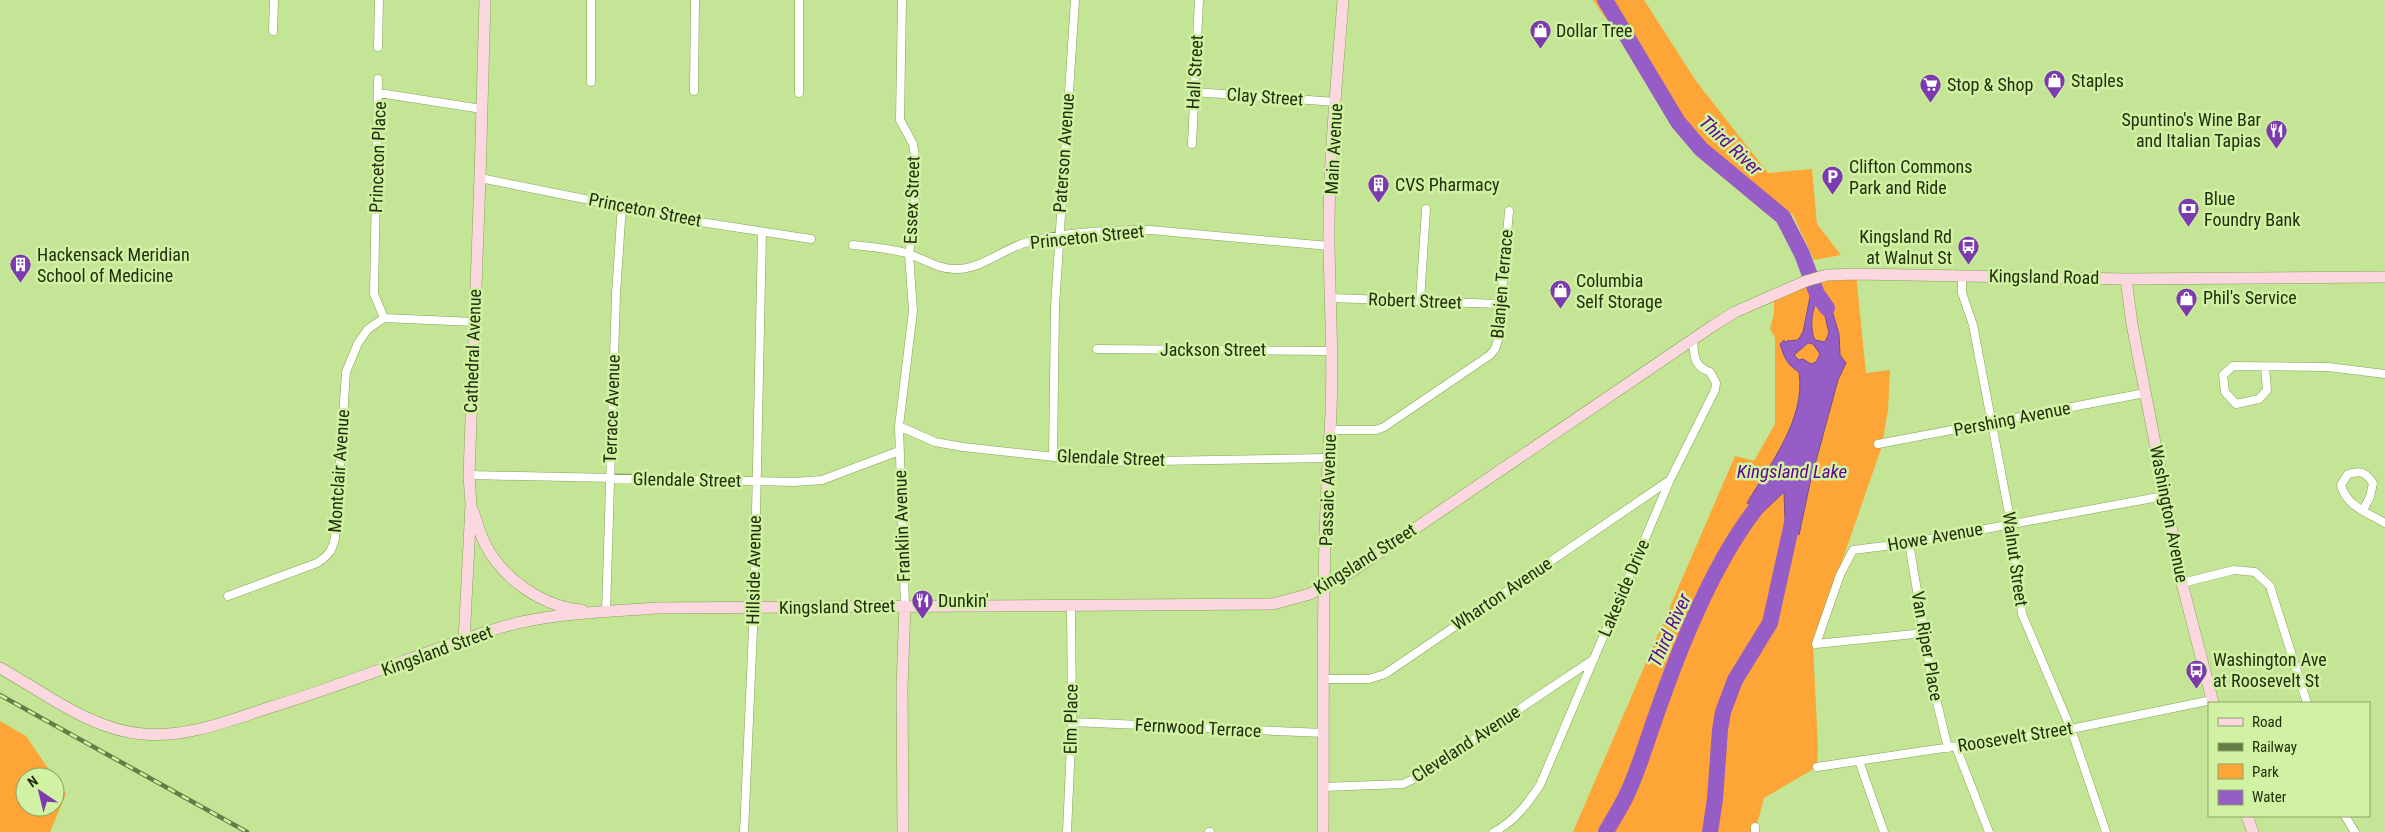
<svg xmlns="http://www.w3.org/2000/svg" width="2385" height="832" font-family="'Roboto Condensed',sans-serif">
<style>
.green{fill:#fea537}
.water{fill:#965dc7;stroke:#734f90;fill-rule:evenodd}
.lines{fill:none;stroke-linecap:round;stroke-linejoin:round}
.river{stroke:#965dc7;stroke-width:16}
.street-casing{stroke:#86a458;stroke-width:9}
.secondary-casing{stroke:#86a458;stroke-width:12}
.street{stroke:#fff;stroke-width:8}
.secondary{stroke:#fbd8e0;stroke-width:11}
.rail-casing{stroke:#667b47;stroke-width:4.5}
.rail{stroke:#d1f2a2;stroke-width:2.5;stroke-dasharray:8;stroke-linecap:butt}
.labels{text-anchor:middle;stroke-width:5;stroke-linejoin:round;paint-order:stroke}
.poi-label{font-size:18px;fill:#222e0e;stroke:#d1f2a2;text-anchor:start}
.street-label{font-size:18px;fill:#222e0e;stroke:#d1f2a2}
.water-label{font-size:19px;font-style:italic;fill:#5f0491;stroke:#d1f2a2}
</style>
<rect width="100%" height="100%" fill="#c4e596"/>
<!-- green -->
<path class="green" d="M1593 0H1644L1696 81 1768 173 1812 169 1817 224 1841 255 1814 260 1793 215 1678 122Z
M1856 274 1866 373 1890 370 1888 410 1882 446 1813 645 1818 748 1817 767 1764 798 1755 832H1573L1735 456 1754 461 1775 424V338L1770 329 1774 314V294L1806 281 1809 290 1821 286 1819 277Z
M0 721 26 736 54 777H25V807H55V778L66 794 50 832H0Z"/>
<!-- water -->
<path class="water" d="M1820 289 1831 307 1839 334 1840 355 1846 363 1838 380 1810 483 1799 535 1785 521 1784 492 1763 512 1747 503C1770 464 1806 419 1799 372 1787 365 1784 357 1780 344L1784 340 1786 343 1787 341 1798 340 1803 332 1811 292ZM1817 302 1823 308 1829 333 1825 342 1815 340C1810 332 1811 310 1817 302ZM1808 343 1813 344 1820 354 1816 362 1811 364 1803 359 1799 360 1794 355Z"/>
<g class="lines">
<!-- river -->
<path class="river" d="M1605 0 1678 122 1701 149 1783 217 1802 254 1817 294 1827 308
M1606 832C1613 819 1622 806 1628 792 1640 766 1648 737 1658 710 1682 641 1720 546 1770 492
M1710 832 1715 799 1720 730 1723 712 1735 680 1770 623 1796 505"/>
<defs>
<path id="street" d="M902 0 900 120 913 144 915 156V214L909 254 913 311 899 426 905 606
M273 31 274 0
M378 47 379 0
M378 79 374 294 384 318
M591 82V0
M694 91 695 0
M1194 92 1336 102
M379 93 482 109
M799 93V0
M1192 144 1199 0
M480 178 694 221 811 239
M853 245C870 247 889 248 906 253 922 258 939 270 957 269 982 269 1004 248 1028 242 1063 232 1113 230 1150 230L1329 246
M1962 276V293L1973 325 2011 524 2022 614 2071 729 2106 832
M1331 298 1500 304
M1420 301 1426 209
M1097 349 1330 351
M2265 367 2267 390 2259 399 2236 404 2225 392 2223 375 2233 366 2328 367 2385 374
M899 426 935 442 963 447 1099 462 1327 458
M1330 430H1376L1384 427 1490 355 1495 349 1498 340 1509 211
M1878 444 2145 393
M1053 457 1055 307 1075 0
M469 475 794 482 822 480 899 451
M2363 510 2370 497 2373 483C2365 472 2361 470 2348 474L2341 485C2346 506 2368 513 2385 523
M1909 543 1933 686 1948 748
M2182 583 2234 570 2255 572 2270 586 2307 703
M228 596 317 563C328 556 332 551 335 538L346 372 358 343 368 329 384 318 474 322
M606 612 616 294 622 205
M1924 633 1816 644 1840 575 1853 550 1909 543 2164 496
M1324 679H1369L1385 674 1670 480
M1072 722 1324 733
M1956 747 1989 832
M1859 761 1884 832
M1817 767 2071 729 2212 700
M1323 787 1403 784 1418 777 1594 659
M2345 816 2355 832
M744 832 754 607 762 233
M1067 832 1072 722 1071 605
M1209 832H1210
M1494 832C1515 821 1528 803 1540 785L1670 480 1715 390 1716 383 1710 372C1693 366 1694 355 1693 338
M1755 832V827"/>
<path id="secondary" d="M2126 279 2132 324 2182 583 2213 703
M473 511C477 522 480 534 485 544 503 579 543 607 582 610
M464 641 471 505 469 475 480 178 485 0
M0 668C45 693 91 730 143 734 186 738 228 721 268 708 343 685 415 656 489 631 542 613 602 612 658 608L1273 604 1310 594 1351 572 1714 325 1735 312 1806 281 1827 275 1856 274 2126 279 2385 277
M2247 816 2253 832
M903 832 902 688 905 606
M1323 832C1324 698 1321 564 1330 431 1334 370 1330 307 1329 246 1328 164 1337 82 1343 0"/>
</defs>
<!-- street casing -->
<use href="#street" class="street-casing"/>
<!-- secondary casing -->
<use href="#secondary" class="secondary-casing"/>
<!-- street -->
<use href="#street" class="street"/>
<!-- secondary -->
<use href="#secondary" class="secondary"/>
<defs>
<path id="rail" d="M0 695 247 832"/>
</defs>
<!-- rail casing -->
<use href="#rail" class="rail-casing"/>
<!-- rail -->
<use href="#rail" class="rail"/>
</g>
<!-- icons -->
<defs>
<symbol id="shop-pin" viewBox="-11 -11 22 30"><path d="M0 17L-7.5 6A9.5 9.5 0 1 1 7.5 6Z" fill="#7c3aaf" stroke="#d1f2a2"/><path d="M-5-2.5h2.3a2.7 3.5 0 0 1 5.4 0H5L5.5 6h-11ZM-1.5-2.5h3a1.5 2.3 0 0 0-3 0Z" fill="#fff"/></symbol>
<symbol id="supermarket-pin" viewBox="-11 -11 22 30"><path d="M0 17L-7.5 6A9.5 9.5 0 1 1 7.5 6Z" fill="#7c3aaf" stroke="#d1f2a2"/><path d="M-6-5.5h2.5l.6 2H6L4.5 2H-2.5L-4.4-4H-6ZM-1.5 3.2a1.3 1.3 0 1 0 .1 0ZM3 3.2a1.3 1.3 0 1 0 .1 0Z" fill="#fff"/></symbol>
<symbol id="restaurant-pin" viewBox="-11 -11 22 30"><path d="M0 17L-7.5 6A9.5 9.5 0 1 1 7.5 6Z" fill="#7c3aaf" stroke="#d1f2a2"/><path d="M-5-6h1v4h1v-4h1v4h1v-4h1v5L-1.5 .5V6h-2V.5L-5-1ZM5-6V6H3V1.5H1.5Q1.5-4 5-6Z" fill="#fff"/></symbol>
<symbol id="parking-pin" viewBox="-11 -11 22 30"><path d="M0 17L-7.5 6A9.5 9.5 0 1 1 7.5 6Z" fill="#7c3aaf" stroke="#d1f2a2"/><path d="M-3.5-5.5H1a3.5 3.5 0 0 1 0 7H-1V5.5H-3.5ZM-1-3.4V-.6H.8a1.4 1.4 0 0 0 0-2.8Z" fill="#fff"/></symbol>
<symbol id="building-pin" viewBox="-11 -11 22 30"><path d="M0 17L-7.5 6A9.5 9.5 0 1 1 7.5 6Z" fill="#7c3aaf" stroke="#d1f2a2"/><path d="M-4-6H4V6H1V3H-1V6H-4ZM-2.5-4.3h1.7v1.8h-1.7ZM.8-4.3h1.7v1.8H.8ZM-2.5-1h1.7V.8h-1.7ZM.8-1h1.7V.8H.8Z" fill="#fff"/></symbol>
<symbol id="bank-pin" viewBox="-11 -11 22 30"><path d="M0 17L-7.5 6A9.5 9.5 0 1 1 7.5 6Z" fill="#7c3aaf" stroke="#d1f2a2"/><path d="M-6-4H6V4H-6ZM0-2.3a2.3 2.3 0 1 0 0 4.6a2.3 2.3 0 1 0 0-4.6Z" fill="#fff"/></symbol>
<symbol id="bus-pin" viewBox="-11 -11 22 30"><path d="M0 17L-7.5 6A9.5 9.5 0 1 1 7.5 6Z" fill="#7c3aaf" stroke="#d1f2a2"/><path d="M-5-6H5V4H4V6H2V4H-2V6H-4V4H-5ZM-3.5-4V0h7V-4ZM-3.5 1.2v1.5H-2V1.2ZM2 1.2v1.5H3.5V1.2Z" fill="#fff"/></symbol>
</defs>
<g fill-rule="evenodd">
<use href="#shop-pin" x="1528" y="18" width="25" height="34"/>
<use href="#shop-pin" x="2042" y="68" width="25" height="34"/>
<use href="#supermarket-pin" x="1918" y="72" width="25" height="34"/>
<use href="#restaurant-pin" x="2264" y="118" width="25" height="34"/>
<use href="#parking-pin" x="1820" y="164" width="25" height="34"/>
<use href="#building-pin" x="1366" y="172" width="25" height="34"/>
<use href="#bank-pin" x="2176" y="196" width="25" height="34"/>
<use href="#bus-pin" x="1956" y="234" width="25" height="34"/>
<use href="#building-pin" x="8" y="252" width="25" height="34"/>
<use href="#shop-pin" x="1548" y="278" width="25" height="34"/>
<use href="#shop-pin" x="2174" y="286" width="25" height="34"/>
<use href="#restaurant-pin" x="910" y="588" width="25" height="34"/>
<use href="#bus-pin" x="2184" y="658" width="25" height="34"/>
</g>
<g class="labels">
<!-- poi labels -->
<g class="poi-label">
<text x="1556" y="37">Dollar Tree</text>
<text x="2071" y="87">Staples</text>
<text x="1947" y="91">Stop &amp; Shop</text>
<text x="2261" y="126" text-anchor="end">Spuntino's Wine Bar<tspan x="2261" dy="21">and Italian Tapias</tspan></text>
<text x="1849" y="173">Clifton Commons<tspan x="1849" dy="21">Park and Ride</tspan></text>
<text x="1395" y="191">CVS Pharmacy</text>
<text x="2204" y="205">Blue<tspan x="2204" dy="21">Foundry Bank</tspan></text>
<text x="1952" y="243" text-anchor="end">Kingsland Rd<tspan x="1952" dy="21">at Walnut St</tspan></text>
<text x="37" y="261">Hackensack Meridian<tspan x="37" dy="21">School of Medicine</tspan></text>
<text x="1576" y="287">Columbia<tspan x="1576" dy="21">Self Storage</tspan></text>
<text x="2203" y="304">Phil's Service</text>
<text x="938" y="607">Dunkin'</text>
<text x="2213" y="666">Washington Ave<tspan x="2213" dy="21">at Roosevelt St</tspan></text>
</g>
<!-- street labels -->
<g class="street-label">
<text transform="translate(1195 72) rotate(-87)" y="6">Hall Street</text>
<text transform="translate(1265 97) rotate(4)" y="6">Clay Street</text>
<text transform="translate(1334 149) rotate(-87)" y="6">Main Avenue</text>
<text transform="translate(1064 153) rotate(-86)" y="6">Paterson Avenue</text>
<text transform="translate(378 157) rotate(-88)" y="6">Princeton Place</text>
<text transform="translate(912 200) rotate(-88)" y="6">Essex Street</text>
<text transform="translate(645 210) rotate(11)" y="6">Princeton Street</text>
<text transform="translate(1087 237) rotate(-6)" y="6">Princeton Street</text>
<text transform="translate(2044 277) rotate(1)" y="6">Kingsland Road</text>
<text transform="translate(1502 284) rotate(-85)" y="6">Blanjen Terrace</text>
<text transform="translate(1415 301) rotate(2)" y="6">Robert Street</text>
<text x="1213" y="356">Jackson Street</text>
<text transform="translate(473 351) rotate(-88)" y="6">Cathedral Avenue</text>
<text transform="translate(612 409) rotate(-88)" y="6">Terrace Avenue</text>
<text transform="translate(2012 419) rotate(-11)" y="6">Pershing Avenue</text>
<text transform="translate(1111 458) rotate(2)" y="6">Glendale Street</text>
<text transform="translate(339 471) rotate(-86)" y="6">Montclair Avenue</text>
<text transform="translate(687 480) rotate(1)" y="6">Glendale Street</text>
<text transform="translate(1328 490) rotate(-88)" y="6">Passaic Avenue</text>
<text transform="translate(2169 514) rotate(79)" y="6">Washington Avenue</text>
<text transform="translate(902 526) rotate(-92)" y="6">Franklin Avenue</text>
<text transform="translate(1935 537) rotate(-10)" y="6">Howe Avenue</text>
<text transform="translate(1365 559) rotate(-32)" y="6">Kingsland Street</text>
<text transform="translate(2015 559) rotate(82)" y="6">Walnut Street</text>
<text transform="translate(754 570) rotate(-89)" y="6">Hillside Avenue</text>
<text transform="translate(1624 588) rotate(-67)" y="6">Lakeside Drive</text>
<text transform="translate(1502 594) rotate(-34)" y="6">Wharton Avenue</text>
<text transform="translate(837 607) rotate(-1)" y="6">Kingsland Street</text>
<text transform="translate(1927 646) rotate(80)" y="6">Van Riper Place</text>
<text transform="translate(437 651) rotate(-20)" y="6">Kingsland Street</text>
<text transform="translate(1071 719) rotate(-89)" y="6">Elm Place</text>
<text transform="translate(1198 728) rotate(3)" y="6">Fernwood Terrace</text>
<text transform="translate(2015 737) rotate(-9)" y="6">Roosevelt Street</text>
<text transform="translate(1466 744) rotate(-33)" y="6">Cleveland Avenue</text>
</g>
<!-- water labels -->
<g class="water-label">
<text transform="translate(1731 145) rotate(43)" y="7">Third River</text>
<text x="1792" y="478">Kingsland Lake</text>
<text transform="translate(1669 630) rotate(-66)" y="7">Third River</text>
</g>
</g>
<!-- legend -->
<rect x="2208" y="702" width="162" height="115" fill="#d1f2a2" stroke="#8ba467"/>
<rect x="2218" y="718" width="25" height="8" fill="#fbd8e0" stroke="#8ba467"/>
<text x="2252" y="727" font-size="15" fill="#222e0e">Road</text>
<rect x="2218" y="743" width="25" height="8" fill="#667b47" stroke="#8ba467"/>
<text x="2252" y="752" font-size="15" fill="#222e0e">Railway</text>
<rect x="2218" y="764" width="25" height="15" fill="#fea537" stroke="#8ba467"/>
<text x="2252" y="777" font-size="15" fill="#222e0e">Park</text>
<rect x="2218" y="790" width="25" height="15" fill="#965dc7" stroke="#8ba467"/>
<text x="2252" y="802" font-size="15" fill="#222e0e">Water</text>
<!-- north arrow -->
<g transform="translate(40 792) rotate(325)"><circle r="24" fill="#d1f2a2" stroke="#8ba467"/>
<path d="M0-4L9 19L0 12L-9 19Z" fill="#7c3aaf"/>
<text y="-8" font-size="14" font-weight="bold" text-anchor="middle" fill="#222e0e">N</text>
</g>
</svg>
